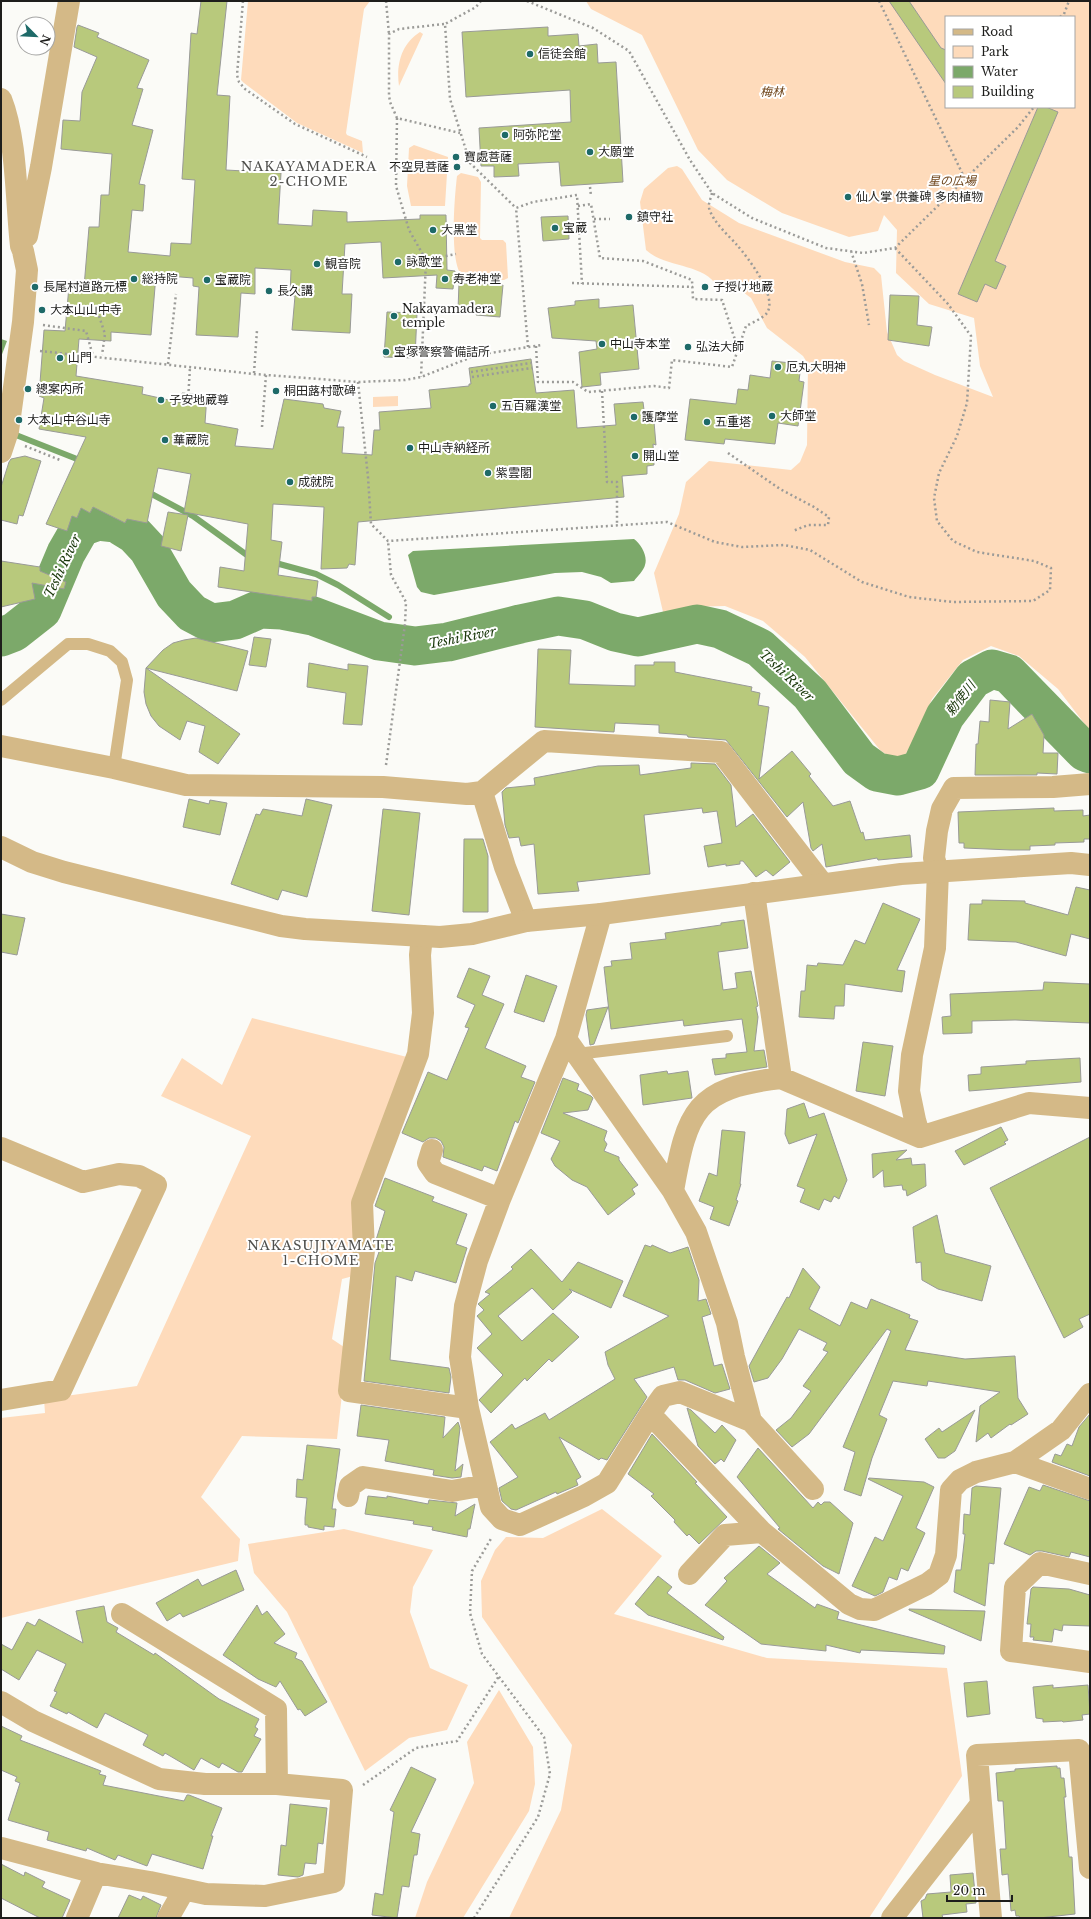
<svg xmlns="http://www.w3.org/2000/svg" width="1091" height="1919" font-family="'Libre Baskerville','Noto Sans JP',serif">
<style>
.green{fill:#fedbbb;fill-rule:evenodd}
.water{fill:#7ca96a}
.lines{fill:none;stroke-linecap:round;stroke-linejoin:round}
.stream{stroke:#7ca96a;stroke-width:6}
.river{stroke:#7ca96a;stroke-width:39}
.building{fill:#b8c97c;stroke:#999a97}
.path{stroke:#9b9b98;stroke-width:2.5;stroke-dasharray:2 3;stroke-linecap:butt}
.service{stroke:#d4b987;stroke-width:12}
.minor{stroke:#d4b987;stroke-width:22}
.tertiary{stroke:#d4b987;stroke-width:22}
.poi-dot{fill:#1e6a68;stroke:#fff;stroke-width:1.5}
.labels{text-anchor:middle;stroke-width:4;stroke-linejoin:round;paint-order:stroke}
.poi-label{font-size:12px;fill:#1e1e1c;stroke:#fff;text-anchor:start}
.park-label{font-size:12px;font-style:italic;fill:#6f461c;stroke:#fff}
.neighbourhood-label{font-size:13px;letter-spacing:1px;fill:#50504d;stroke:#fff}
.water-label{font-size:13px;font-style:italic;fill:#1a380b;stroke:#fff}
</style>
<rect width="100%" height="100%" fill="#fbfbf7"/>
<!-- green -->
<path class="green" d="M248 1H370L364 9 346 133 347 135 362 141 363 153 297 123 244 83 241 80Z
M586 1H1090V731L1058 689 1019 656 991 646 963 660 932 699 915 738 904 757 894 760 880 750 805 657 763 621 725 606 690 607 663 612 654 573 679 514 686 482 709 461 791 470 800 462 807 445 808 364 803 356 767 328 751 298 743 292 718 287C702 262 667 269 646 250L640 202 644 189 668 168 677 166 682 169 702 200 739 223 845 262 874 268 881 275 887 332 897 355 904 361 935 375 993 397 980 366 974 318 929 304 896 273 897 230 884 215 878 231 849 237 782 213 727 180 698 150 642 35 591 9ZM946 17H1074V107H946Z
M420 32 423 34 399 86C396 65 401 44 420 32Z
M414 145 448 157 445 206H411L407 186 409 148Z
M461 173 478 177 481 182 480 238 482 240H503L506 243 508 278 504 280C495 280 471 281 464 277 448 269 455 193 457 176Z
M398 396V406L373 407V397Z
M252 1018 407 1057 357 1275 342 1279 332 1339 347 1349 337 1439 242 1436 201 1497 240 1539 238 1561 1 1618V1418L45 1413 44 1399 137 1386 251 1136 161 1096 182 1058 222 1085Z
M602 1509 662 1556 614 1614 767 1658 947 1668 962 1776 869 1918H509L561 1810 572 1745 482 1617 481 1581 495 1550 506 1537 543 1538Z
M344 1529 433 1550 413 1587 410 1612 430 1668 468 1685 447 1730 409 1738 365 1771 287 1612 254 1573 248 1544Z
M499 1690 533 1747 535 1784 529 1811 463 1918H415L427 1882 474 1783 467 1742Z"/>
<!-- water -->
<path class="water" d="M1 339 7 341 1 357Z
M634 539C641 544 648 556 645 565 644 570 637 577 634 581L611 583 601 577 582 572 555 573 434 595 421 592 417 587 408 555 413 551Z"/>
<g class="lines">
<!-- stream -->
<path class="stream" d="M16 435 82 461
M146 491 193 516 251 558
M272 562 316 574 338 585 389 617"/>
<!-- river -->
<path class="river" d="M1 637 14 632 42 610 66 553 81 527 98 521 116 523 134 534 148 549 174 594 192 613 211 623 235 620 260 609 282 610 313 616 379 641 415 646 448 642 520 624 558 616 585 620 615 632 638 637 697 624 720 629 760 648 810 694 859 759 877 772 898 776 920 770 945 716 973 679 992 669 1009 674 1085 752 1090 754"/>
</g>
<!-- building -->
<path class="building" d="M201 1H227L217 95 230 96 226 170 281 173 278 224 312 226 313 210 347 212V222L420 219V215H446L447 270 455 271 453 289 436 288 437 275 383 278 381 242 345 244 342 294H352L350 333 292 330 295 296H290L291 270 255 268V294L241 293 238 337 196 335 199 287 193 286V278L156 275 151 335 111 332V341L79 339 76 376 143 387 142 394 182 403V393L207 395 205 423 238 429 235 446 273 449 284 399 323 404 324 408 341 411 337 427H344L342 453 372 455 374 430H380L379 412 431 408 429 390 469 386V384H471L469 368 531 359 536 393 574 390 577 428 616 425 614 404 643 402 644 410H653L656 445 653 444 654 465 647 466V474L622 476 624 497 358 522 355 565 349 564 347 568 321 569 324 507 273 504 271 540 282 542 278 575 318 581 316 597H312V601L218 587 220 567 244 571 248 524 184 512 191 474 158 468 147 523 127 519 125 523 93 507 90 513 81 508 77 518 72 516 67 531 46 524 86 437 39 429 44 398 39 396 44 330 65 331 69 286 84 287 89 227H99L101 195H109L112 154 61 149 63 120 80 121 82 92 97 57 74 47 77 27 78 25 99 33 97 37 149 60 137 88 143 89 132 125 153 130 139 184 145 185 143 211 132 210 128 252 170 256 171 243 191 244 195 180 182 179 191 33 197 34Z
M889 1H909L941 48 946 50V84Z
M548 27V36L578 34 579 46 597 44 598 63 616 62 623 182 561 186 559 162 518 164 519 176 494 177V166H481L479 128 571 122 570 90 466 97 462 32Z
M1038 107H1046L1058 112 995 261 1006 266 996 289 985 284 977 302 958 294Z
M568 216 569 239 543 241 541 217Z
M459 283 503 285 500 317 476 315V311L458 310Z
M890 295 919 296 917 325 932 327 929 346 888 340Z
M599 299V308L633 305 639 369 600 373 601 385 582 387 579 352 597 349 596 341 552 338 548 308 575 305V301Z
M387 312 417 313 415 358 384 357Z
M772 361 801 364 799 381 804 382 798 426 778 423 775 444 725 439 724 444 685 440 690 399 736 404 738 389 748 390 750 375 770 378Z
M25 456 41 461 23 516 19 515 17 524 1 520V487L9 462 11 459Z
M168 512 188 515 181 551 161 546Z
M1 561 40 567V571L66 582 64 589 32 583 35 599 1 607Z
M254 637 271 639 266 667 249 665Z
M196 638 248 651 237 691 146 668 163 650 173 643 184 640Z
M538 649 571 650 569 684 635 686V665H654V662H675V672L752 687 751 691 760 693 758 705 769 707 759 779 792 751 811 774 809 776 833 806 850 801 861 833 863 832 865 840 910 835 912 857 878 860 877 858 826 867 822 844 813 851 811 848 803 802 787 817 726 740 688 737 687 735 659 733V725L615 723 614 732 535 727Z
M309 663 348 670V664L368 666 362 725 343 724 346 693 307 687Z
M146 668 240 734 218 764 199 752 205 726 187 721 180 740 159 726 151 716 146 704 144 692Z
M990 700 1010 702 1008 729 1032 714 1044 735 1043 753H1058L1057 774 1037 773V775H975L976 744H978L980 721 989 722Z
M691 763 715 764 731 785 736 827 753 814 790 862 773 876 766 870 756 877 743 861H740V864L726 866V864L708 867 704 846 722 843 717 811 703 813 702 808 644 815 650 874 577 882 579 891 538 894 534 844 521 846 519 837 509 838 505 825 502 792 506 788 535 785 534 778 598 766 639 765 640 775 691 768Z
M189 799 209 804 210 800 227 803 220 835 183 827Z
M306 799 332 805 307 897 282 890 278 900 231 884 256 814 260 815 263 809 302 816Z
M1054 808V811L1083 810V816L1090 815V839H1084V842L1055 843V845L1030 846V850H1011L964 848V843H959L958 812Z
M383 809 420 813 409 915 372 911Z
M464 839H483L488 856V912H463Z
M1076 887 1090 890V939L1071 934 1066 956 1016 942 968 940 970 904H982V900L1025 901V903L1068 915Z
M883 903 920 919 897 970 905 971 902 992 845 984 844 1006H835L834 1019 799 1017 801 991H805L807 965 817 966 818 963 843 965 855 940 865 944Z
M1 914 25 918 17 955 1 952Z
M744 920 748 948 718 952 723 990 737 988 735 973 751 971 758 1006 756 1007 758 1017 754 1051 764 1050 767 1067 715 1075 712 1059 726 1058V1054L747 1052 742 1019 684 1026 683 1020 611 1029 604 967 612 966 611 961 632 959 630 943 666 939 665 933 721 925V923Z
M469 968 490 976 482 995 504 1004 485 1048 526 1066 521 1077 535 1082 518 1123 515 1121 497 1171 484 1166 482 1171 443 1157 444 1147 441 1141 436 1138H429L423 1142 402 1133 428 1072 447 1080 469 1028 465 1027 475 1005 457 997Z
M526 975 557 986 544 1022 514 1012Z
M1044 982 1090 984V1023L1015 1020 972 1021V1033L943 1034 942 1017 951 1016 950 994 1043 990Z
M608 1007 594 1044 590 1045 586 1015 587 1010Z
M863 1042 893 1046 885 1096 856 1091Z
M1080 1058 1081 1082 969 1091 968 1075 981 1074V1067L1026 1064V1061Z
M667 1071 668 1074 688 1071 692 1098 643 1105 640 1075Z
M563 1078 579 1084 577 1090 591 1096 593 1098 588 1110 563 1113 607 1131 604 1140 607 1144 604 1151 619 1157V1160L638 1185 632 1189 635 1194 608 1215 587 1187 572 1180 555 1166 551 1159 560 1141 541 1133Z
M804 1103 809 1118 824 1113 847 1180 839 1199 834 1196 831 1202 824 1199 819 1210 800 1202 805 1189 797 1186 817 1134 789 1144 785 1134 787 1109Z
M1001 1127 1008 1140 1004 1142 1006 1144 964 1165 955 1151Z
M722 1130 745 1132 740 1184H741L736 1200 738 1201 729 1226 710 1219 714 1207 699 1201 709 1173 717 1176Z
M1090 1137V1314L1079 1319 1083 1327 1064 1338 990 1188Z
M907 1150 896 1160 911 1158 912 1165 925 1164 926 1186 907 1196 906 1190H903L902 1185 884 1187 883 1170 873 1178 872 1154Z
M385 1178 434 1197 432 1201 467 1214 456 1244 467 1248 456 1283 415 1271 412 1281 396 1276 390 1360 449 1368 451 1377 449 1393 364 1381 375 1263 379 1252 376 1251V1240L385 1211 375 1206Z
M937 1215 945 1253 991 1266 982 1301 938 1289 922 1280 921 1262 916 1263 913 1227Z
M645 1245 651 1247 652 1245 670 1253 688 1247 699 1280 698 1301 706 1299 711 1314 702 1317 714 1366 722 1364 730 1389 715 1393 685 1380H678L674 1367 634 1379 647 1397 607 1460 601 1458 599 1460 559 1437 581 1477 576 1480 578 1485 557 1494 556 1492 516 1510 511 1509 502 1501 499 1488 518 1477 490 1442 512 1424 515 1429 545 1413 549 1420 615 1379 608 1365 605 1352 669 1316 623 1296Z
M531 1249 562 1282 578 1262 623 1281 611 1308 569 1289 572 1292 553 1310 532 1288 498 1316 522 1341 553 1313 579 1337 552 1362 549 1359 527 1381 525 1378 491 1413 479 1400 503 1375 477 1348 492 1334 477 1316 484 1310 478 1304 490 1294 485 1292 513 1269 511 1267Z
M803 1268 820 1287 809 1309 840 1326 851 1302 867 1309 871 1299 910 1315 909 1318 918 1321 905 1350 965 1359 1015 1356 1018 1398 1028 1414 1011 1425 1010 1424 991 1438 988 1433 976 1442 980 1406 1000 1392 928 1381 927 1386 893 1381 879 1415 887 1419 872 1458 861 1496 844 1490 855 1452 843 1447 891 1331 887 1329 809 1434 792 1447 776 1430 791 1418 811 1391 803 1386 828 1352 823 1350 827 1343 799 1329 782 1359 768 1378 754 1382 749 1366 787 1297 789 1298Z
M361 1405 445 1417 443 1438 458 1422 460 1428 455 1471 463 1464 461 1477 452 1478 433 1475 434 1470 385 1461 389 1440 357 1436Z
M687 1408 691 1410 715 1433 722 1425 736 1440 724 1462 721 1459 715 1464 698 1446Z
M975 1410 955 1451 945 1458H938L925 1439 939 1428 942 1432Z
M1090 1414V1476L1052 1462 1055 1454 1061 1456 1067 1444 1072 1446 1079 1427Z
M652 1434 697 1482 695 1483 727 1517 699 1544 689 1534 687 1536 674 1522 675 1520 651 1496 654 1494 628 1474Z
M307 1445 340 1449 332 1509H336L334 1527 324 1526V1530L308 1527V1525H305V1518L307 1498 296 1497 297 1479 303 1480Z
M758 1448 813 1508 818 1502 821 1505 824 1502H830L853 1523 839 1574 823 1566 778 1529 780 1528 737 1477Z
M869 1478 924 1482 934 1487 916 1528 925 1533 908 1571 901 1568 897 1580 889 1577 883 1592 875 1596 852 1586 875 1537 883 1541 903 1496 868 1479Z
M1043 1485 1090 1501V1557L1071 1552 1069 1557 1042 1551H1036L1030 1555 1004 1544 1029 1487 1040 1491Z
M976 1486 1001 1488 994 1564 989 1563 985 1606 954 1592 956 1570H961L965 1534H963L964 1514 970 1515 972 1488Z
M368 1496 387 1498V1496L428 1504 429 1500 457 1503 455 1516 475 1504 470 1529H468L467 1537 432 1530 433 1527 413 1524 414 1521 365 1514Z
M759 1546 780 1563 767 1574 815 1608 817 1604 839 1612 837 1619 945 1646 944 1654 861 1650 860 1653 826 1645V1651L761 1644 705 1605 727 1581 724 1578Z
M236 1570 244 1590 183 1617 180 1613 167 1621 156 1603 198 1579 202 1586Z
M658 1576 672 1587 667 1593 724 1637 723 1640 648 1615 635 1604Z
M1033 1587 1069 1589 1090 1595V1626L1063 1625 1062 1631 1054 1629 1052 1642 1033 1640 1034 1637H1030L1031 1624H1027L1031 1589Z
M257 1605 262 1615 267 1611 285 1634 274 1643 297 1653 295 1658 302 1661 327 1702 305 1716 300 1709 298 1710 280 1681 276 1687 258 1679 223 1655Z
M104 1606 107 1622 118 1628 116 1632 154 1655 155 1653 219 1699 259 1719 255 1727 258 1729 254 1736 261 1739 242 1772H238L222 1763 219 1768 201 1758 194 1770 165 1753 163 1756 143 1745 148 1735 105 1713 97 1728 68 1712 67 1714 50 1706 57 1692 54 1691 66 1664 37 1650 19 1680 1 1669V1644L12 1650 27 1622 35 1626 39 1619 83 1643 76 1611Z
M909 1609 985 1611 981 1641 909 1610Z
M987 1681 990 1714 967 1717 964 1683Z
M1053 1685V1688L1088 1685 1090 1714 1082 1715 1083 1720 1063 1722 1062 1721 1043 1722V1719L1036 1718 1033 1687Z
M1 1726 22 1736 20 1740 101 1771 99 1774 106 1776 103 1785 184 1801 187 1795H189L222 1808 211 1836H213L203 1869 152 1854 147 1866 118 1855 115 1860 87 1848 86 1851 47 1840 49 1832 8 1820 20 1783 15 1781 17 1777 1 1770Z
M1057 1766V1768H1060L1061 1778H1064L1066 1797H1064L1069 1857H1072L1075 1914 1039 1918H1020L1019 1916H1016L1015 1910 1011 1911 1008 1874 1002 1875 1000 1849H1006L1003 1801H998L996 1773 1015 1771V1769Z
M411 1767 436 1779 411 1832 420 1834 417 1855H414L409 1887 402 1886 397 1918 372 1915 375 1893 383 1895 394 1812 390 1810Z
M290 1804 327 1808 323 1844 318 1843 316 1864 305 1863 303 1875 298 1877 278 1875 281 1845 286 1846Z
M1 1864 24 1876 25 1872 45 1882 42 1887 70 1900 62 1918H40L1 1898Z
M973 1873 976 1903 966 1904 967 1912 942 1915 943 1918H923L921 1901 925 1899 927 1894 951 1892 950 1875Z
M129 1895 141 1900 143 1896 161 1905 156 1918H118Z"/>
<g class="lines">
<!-- path -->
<path class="path" d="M243 1 237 75 239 82 245 89 295 124 367 157
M386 1 389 34
M481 1 476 7 445 24 450 99 470 163 516 208
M527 1 593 28 629 51 690 160 712 193 752 218 826 248 863 253 895 248 1018 127 1034 107
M879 1 965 179
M1060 17 1064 14 1069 1
M444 24 399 29 389 34V95L390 102 397 118 460 133
M397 118 396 186 409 230 426 260 421 377
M590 187 591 196
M578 206 591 204 600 258 643 261 692 280 693 299 722 300 738 349
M594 219H610
M851 251 862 284 869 325
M426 260 456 254
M572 283 693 287
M99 316 105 334 102 355
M43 325 86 331 93 356
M536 346 538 382H573L588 392 654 386 669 388 672 360 732 367 746 326C752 323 763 318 767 313 778 296 748 258 737 245 728 235 713 222 709 208 708 204 711 198 712 193
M528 347 516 208 533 202 577 195 582 284
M40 351 254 374 358 382 405 380 421 377 477 355 542 345
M168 364 176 294
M471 372 531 363
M254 373 257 330
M472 377 532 368
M358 382 368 477 371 524 388 541 667 522 715 542 742 547 784 545 810 550 862 582 909 597 953 602 1033 601 1050 590 1051 568 1034 561 977 552 953 541 937 521 934 498 939 473 957 436 967 403 971 336 948 304 895 248
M602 391 607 482H617V526
M188 401 190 367
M262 427 266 375
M25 446 60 460
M728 453 780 489 814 507 829 517 828 525H808L793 531
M386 765 405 624 406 602 391 575 388 541
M363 1785 416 1748 457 1741 499 1676
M474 1918 538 1817 550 1774 544 1737 482 1654 470 1613 472 1571 492 1537"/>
<!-- service -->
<path class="service" d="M1 700 68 644H88L110 651 122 662 127 680 114 768
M577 1054 727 1036"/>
<!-- minor -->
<path class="minor" d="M1 99C17 139 16 202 21 246L23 251 27 270 23 322 8 431 1 452
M27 236 41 167 69 1
M1 746 114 768 186 785 383 787 467 794 482 792 544 741 721 752 822 883
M482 792 505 867 526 921
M754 893 781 1078 920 1137 1029 1103 1090 1108
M601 914 566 1039 500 1199 477 1261 465 1306 460 1357 468 1408 491 1507 502 1519 520 1525 584 1496 607 1483 650 1414
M422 936 420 955 423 1013 418 1054 362 1203 364 1250 349 1391 468 1408
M566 1039 673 1191 696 1232 727 1323 734 1357 751 1421 680 1392 663 1396 650 1414 762 1532 849 1604 860 1609 874 1610 927 1584 939 1575 946 1555 951 1490 960 1480 976 1472 1015 1462 1061 1430 1090 1394
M920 1137 915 1120 909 1091 912 1055 935 948 938 871 934 858 937 831 942 809 954 788 1053 787 1090 784
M1 1148 83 1182 119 1174 139 1176 156 1185 61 1390 1 1400
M432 1150 428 1163 435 1173 500 1199
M673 1191C687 1111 695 1088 781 1078
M751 1421 813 1489
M1015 1462 1090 1489
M348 1496 350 1486 363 1477 452 1491 486 1485
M689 1574 725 1535 762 1532
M1090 1574 1040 1563 1015 1587 1011 1651 1090 1662
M122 1614 276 1709 277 1784
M1 1702 33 1721 159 1779 205 1784H277L342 1790 334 1882 265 1896 206 1894 150 1882 96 1873
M981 1804 991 1918
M1 1848 96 1873 77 1918
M168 1918 184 1890
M892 1918 981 1804 977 1755 1079 1750 1090 1868"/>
<!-- tertiary -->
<path class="tertiary" d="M1 847 32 862 64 872 281 926 305 929 440 937 472 934 526 921 601 914 901 874 1071 863 1090 865"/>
</g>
<!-- markers -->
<g class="poi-dot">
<circle cx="530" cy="54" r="4"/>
<circle cx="505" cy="135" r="4"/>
<circle cx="590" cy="152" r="4"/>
<circle cx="456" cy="157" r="4"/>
<circle cx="457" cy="167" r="4"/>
<circle cx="848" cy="197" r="4"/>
<circle cx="629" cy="217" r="4"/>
<circle cx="555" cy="228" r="4"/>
<circle cx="433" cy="230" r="4"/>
<circle cx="398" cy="262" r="4"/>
<circle cx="317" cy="264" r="4"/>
<circle cx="134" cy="279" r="4"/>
<circle cx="445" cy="279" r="4"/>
<circle cx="207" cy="280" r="4"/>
<circle cx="35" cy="287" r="4"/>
<circle cx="705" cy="287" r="4"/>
<circle cx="269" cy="291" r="4"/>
<circle cx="42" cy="310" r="4"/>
<circle cx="394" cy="316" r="4"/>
<circle cx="602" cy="344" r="4"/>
<circle cx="688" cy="347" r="4"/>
<circle cx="386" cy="352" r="4"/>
<circle cx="60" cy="358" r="4"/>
<circle cx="778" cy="367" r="4"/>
<circle cx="28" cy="389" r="4"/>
<circle cx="276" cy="391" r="4"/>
<circle cx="161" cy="400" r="4"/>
<circle cx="493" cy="406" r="4"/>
<circle cx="772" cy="416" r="4"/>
<circle cx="634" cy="417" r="4"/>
<circle cx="19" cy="420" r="4"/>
<circle cx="707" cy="422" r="4"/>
<circle cx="165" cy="440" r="4"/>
<circle cx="410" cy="448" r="4"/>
<circle cx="635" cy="456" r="4"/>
<circle cx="488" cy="473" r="4"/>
<circle cx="290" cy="482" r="4"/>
</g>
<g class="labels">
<!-- poi labels -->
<g class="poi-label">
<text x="538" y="58">信徒会館</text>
<text x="513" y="139">阿弥陀堂</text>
<text x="598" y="156">大願堂</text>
<text x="464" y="161">寶處菩薩</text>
<text x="449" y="171" text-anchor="end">不空見菩薩</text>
<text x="856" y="201">仙人掌 供養碑 多肉植物</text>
<text x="637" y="221">鎮守社</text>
<text x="563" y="232">宝蔵</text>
<text x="441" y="234">大黒堂</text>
<text x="406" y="266">詠歌堂</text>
<text x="325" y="268">観音院</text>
<text x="142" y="283">総持院</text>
<text x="453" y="283">寿老神堂</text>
<text x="215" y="284">宝蔵院</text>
<text x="43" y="291">長尾村道路元標</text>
<text x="713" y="291">子授け地蔵</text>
<text x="277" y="295">長久講</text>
<text x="402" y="313">Nakayamadera<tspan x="402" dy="14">temple</tspan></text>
<text x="50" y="314">大本山山中寺</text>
<text x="610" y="348">中山寺本堂</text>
<text x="696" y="351">弘法大師</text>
<text x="394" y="356">宝塚警察警備詰所</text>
<text x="68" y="362">山門</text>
<text x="786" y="371">厄丸大明神</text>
<text x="36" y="393">總案内所</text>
<text x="284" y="395">桐田蕗村歌碑</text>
<text x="169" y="404">子安地蔵尊</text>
<text x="501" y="410">五百羅漢堂</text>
<text x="780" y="420">大師堂</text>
<text x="642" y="421">護摩堂</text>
<text x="27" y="424">大本山中谷山寺</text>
<text x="715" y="426">五重塔</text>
<text x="173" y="444">華蔵院</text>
<text x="418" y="452">中山寺納経所</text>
<text x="643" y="460">開山堂</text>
<text x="496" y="477">紫雲閣</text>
<text x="298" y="486">成就院</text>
</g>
<!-- park labels -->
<g class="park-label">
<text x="772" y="96">梅林</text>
<text x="952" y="185">星の広場</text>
</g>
<!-- neighbourhood labels -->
<g class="neighbourhood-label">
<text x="309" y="171">NAKAYAMADERA<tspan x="309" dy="15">2-CHOME</tspan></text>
<text x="321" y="1250">NAKASUJIYAMATE<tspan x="321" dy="15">1-CHOME</tspan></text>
</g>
<!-- water labels -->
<g class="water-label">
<text transform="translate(62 566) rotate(-65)" y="5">Teshi River</text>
<text transform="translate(462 637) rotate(-11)" y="5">Teshi River</text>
<text transform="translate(787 675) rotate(43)" y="5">Teshi River</text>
<text transform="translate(960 698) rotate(-52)" y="5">勅使川</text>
</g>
</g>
<!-- border -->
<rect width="1091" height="1919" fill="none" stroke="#1e1e1c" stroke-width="4"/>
<!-- legend -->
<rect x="945" y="16" width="130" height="92" fill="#ffffff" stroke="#a5a5a4"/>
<rect x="953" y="29" width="20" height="6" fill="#d4b987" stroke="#a5a5a4"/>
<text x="981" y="36" font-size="12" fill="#1e1e1c">Road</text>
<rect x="953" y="46" width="20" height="12" fill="#fedbbb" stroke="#a5a5a4"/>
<text x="981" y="56" font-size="12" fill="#1e1e1c">Park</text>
<rect x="953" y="66" width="20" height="12" fill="#7ca96a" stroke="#a5a5a4"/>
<text x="981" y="76" font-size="12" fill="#1e1e1c">Water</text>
<rect x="953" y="86" width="20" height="12" fill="#b8c97c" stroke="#a5a5a4"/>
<text x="981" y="96" font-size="12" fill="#1e1e1c">Building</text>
<!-- north arrow -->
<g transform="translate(36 36) rotate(114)"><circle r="19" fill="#ffffff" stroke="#a5a5a4"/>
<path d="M0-3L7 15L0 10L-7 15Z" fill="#1e6a68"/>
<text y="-6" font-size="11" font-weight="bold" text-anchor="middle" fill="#1e1e1c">N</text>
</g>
<!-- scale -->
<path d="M947 1895v6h65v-6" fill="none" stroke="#1e1e1c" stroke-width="2"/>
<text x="953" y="1895" font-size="12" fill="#1e1e1c" stroke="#ffffff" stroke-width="3" paint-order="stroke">20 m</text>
</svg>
